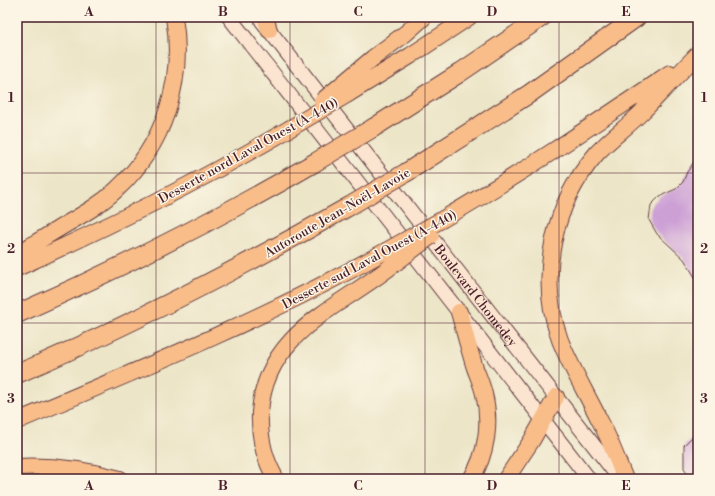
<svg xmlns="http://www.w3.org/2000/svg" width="715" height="496" font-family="'Libre Bodoni',serif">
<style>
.building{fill:#cc9fd5}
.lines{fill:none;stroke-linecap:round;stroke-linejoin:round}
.secondary-casing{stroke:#623d42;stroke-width:16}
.primary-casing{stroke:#623d42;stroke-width:18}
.highway-casing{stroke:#623d42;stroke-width:20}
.secondary{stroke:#fce5d0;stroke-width:14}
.primary{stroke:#f8bd89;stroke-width:16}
.highway{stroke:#f8bd89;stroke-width:18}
.primary-bridge-casing{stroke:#623d42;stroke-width:18;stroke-linecap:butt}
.highway-bridge-casing{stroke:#623d42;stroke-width:20;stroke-linecap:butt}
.primary-bridge{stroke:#f8bd89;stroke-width:16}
.highway-bridge{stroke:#f8bd89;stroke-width:18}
.grid{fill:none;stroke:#4a1f2b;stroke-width:1;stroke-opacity:0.55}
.labels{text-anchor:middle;stroke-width:3;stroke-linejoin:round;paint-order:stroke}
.street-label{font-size:13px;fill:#4a1f2b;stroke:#fcf5e5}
.neatline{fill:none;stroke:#4a1f2b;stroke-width:1.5}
.grid-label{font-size:13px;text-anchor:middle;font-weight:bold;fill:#4a1f2b}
</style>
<rect width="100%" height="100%" fill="#fcf5e5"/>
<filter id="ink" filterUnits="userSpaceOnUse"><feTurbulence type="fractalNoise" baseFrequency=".025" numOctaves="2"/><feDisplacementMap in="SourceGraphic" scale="8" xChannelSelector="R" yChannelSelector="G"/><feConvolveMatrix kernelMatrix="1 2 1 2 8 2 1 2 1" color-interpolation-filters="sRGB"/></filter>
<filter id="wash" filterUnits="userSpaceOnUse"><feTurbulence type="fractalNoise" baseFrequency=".012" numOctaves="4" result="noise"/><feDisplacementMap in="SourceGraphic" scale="16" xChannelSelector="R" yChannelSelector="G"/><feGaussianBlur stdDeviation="0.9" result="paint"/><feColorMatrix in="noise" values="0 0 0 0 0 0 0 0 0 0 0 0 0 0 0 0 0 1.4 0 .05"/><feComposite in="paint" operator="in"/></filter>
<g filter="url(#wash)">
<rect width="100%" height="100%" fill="#ece5c7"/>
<g id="blocks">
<!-- building -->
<path class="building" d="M698 156V282L684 259 657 234 649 220 651 205 660 196 676 189 683 182 687 172Z
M698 431V479H691L684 468V445Z"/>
</g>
</g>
<g filter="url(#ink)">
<use href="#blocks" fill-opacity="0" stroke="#623d42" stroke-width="1"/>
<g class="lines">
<defs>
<g id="secondary">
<path d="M229 17 589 479"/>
<path id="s1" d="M262 21 620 479"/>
</g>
<path id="primary" d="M265 17 269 30
M341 85 373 58 406 33 424 17
M348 94 410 56 469 17
M443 219C521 174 596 123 670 73
M17 254C32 245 48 235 63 226 82 215 100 205 116 190 164 146 185 81 174 17
M17 268C110 226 201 181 289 129
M459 312C464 330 469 349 475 368 478 376 482 385 484 394 491 422 487 454 471 479
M17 421C141 369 266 318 384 252
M17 467C52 465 86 470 120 479
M276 479C264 459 259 435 260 412 266 331 341 307 394 264
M506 479 532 440 556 397
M625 479C617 460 610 439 600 421 587 394 571 368 560 340 537 276 553 204 597 153 611 138 627 127 641 113 661 93 679 73 698 54"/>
<path id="highway" d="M373 128 458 74 542 17
M407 172 529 94 637 17
M17 314C119 269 218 219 314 163
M17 374C131 325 241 268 348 207"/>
</defs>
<!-- secondary casing -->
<use href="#secondary" class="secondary-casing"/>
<!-- primary casing -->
<use href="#primary" class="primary-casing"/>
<!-- highway casing -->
<use href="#highway" class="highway-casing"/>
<!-- secondary -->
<use href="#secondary" class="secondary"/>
<!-- primary -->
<use href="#primary" class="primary"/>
<!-- highway -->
<use href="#highway" class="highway"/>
<defs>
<path id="primary-bridge" d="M322 101 341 85
M289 129 348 94
M384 252 443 219
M394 264 431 236"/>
<path id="highway-bridge" d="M314 163 373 128
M348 207 407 172"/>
</defs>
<!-- primary-bridge casing -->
<use href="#primary-bridge" class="primary-bridge-casing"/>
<!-- highway-bridge casing -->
<use href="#highway-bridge" class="highway-bridge-casing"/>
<!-- primary-bridge -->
<use href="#primary-bridge" class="primary-bridge"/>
<!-- highway-bridge -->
<use href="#highway-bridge" class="highway-bridge"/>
</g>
</g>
<!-- grid -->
<path class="grid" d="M156 17V479M290 17V479M425 17V479M559 17V479M17 173H698M17 323H698"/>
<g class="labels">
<!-- street labels -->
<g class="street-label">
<text transform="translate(248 150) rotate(-29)" y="5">Desserte nord Laval Ouest (A-440)</text>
<text transform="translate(337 212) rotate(-30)" y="5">Autoroute Jean-Noël-Lavoie</text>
<text transform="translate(369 259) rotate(-28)" y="5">Desserte sud Laval Ouest (A-440)</text>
<text dy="5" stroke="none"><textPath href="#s1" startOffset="348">Boulevard Chomedey</textPath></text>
</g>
</g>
<!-- margin -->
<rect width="715" height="496" fill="none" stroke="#fcf5e5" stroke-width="44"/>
<rect x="22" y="22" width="671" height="452" class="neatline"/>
<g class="grid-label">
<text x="89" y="16">A</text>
<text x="223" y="16">B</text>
<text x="358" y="16">C</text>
<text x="492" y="16">D</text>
<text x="626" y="16">E</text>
<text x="11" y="102">1</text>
<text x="704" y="102">1</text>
<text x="11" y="253">2</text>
<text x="704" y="253">2</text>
<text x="11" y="403">3</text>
<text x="704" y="403">3</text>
<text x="89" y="490">A</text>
<text x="223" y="490">B</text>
<text x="358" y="490">C</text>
<text x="492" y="490">D</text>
<text x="626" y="490">E</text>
</g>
</svg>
